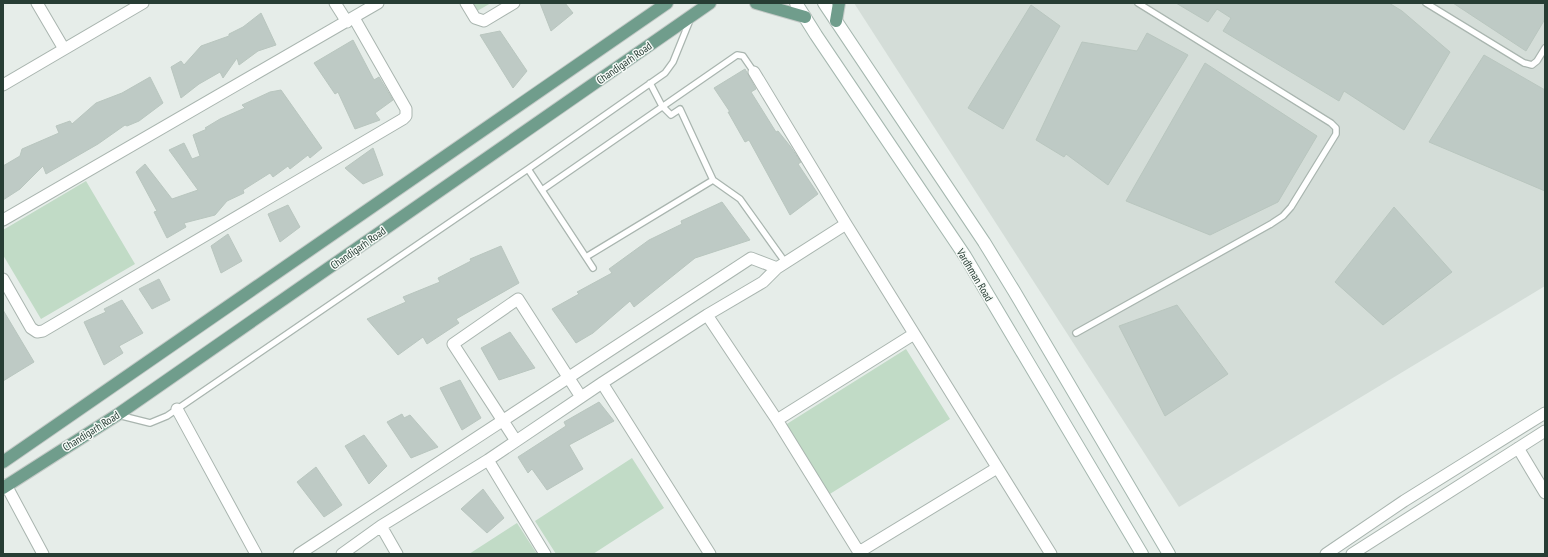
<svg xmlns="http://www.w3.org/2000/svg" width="1548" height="557" font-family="'PT Sans Narrow',sans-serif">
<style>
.built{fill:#d4ddd8}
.green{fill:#c1dbc6}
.building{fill:#becac5;stroke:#b9c6bf}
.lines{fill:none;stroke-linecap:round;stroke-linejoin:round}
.lane-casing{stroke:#a9b5af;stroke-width:8}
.street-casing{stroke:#a9b5af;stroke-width:13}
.secondary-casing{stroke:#a5b7af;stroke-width:14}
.primary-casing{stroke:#c3c9c6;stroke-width:14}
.lane{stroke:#fff;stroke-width:5.5}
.street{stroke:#fff;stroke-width:11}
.secondary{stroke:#fff;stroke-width:12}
.primary{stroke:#709d8c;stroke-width:12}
.labels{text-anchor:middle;stroke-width:3;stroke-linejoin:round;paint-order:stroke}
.street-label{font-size:11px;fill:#273d34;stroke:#f6faf7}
</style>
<rect width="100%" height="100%" fill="#e6ede9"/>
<!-- built -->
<path class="built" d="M854 3H1545V286L1179 507Z"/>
<!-- green -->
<path class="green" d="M466 3H491L472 14Z
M86 181 135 264 41 319 3 255V230Z
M906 349 950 419 825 497 782 427Z
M632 458 664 508 593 554H556L535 521Z
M517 523 537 554H469Z"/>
<!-- building -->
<path class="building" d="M540 3H565L573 13 551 31Z
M1176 3H1389L1402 11 1450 52 1404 130 1344 91 1339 101 1223 31 1231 18 1217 9 1208 22Z
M1453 3H1545V19L1526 51Z
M1031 5 1060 26 1003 129 968 108Z
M261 13 276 45 258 51 239 65 237 58 223 78 220 72 199 84 181 98 171 67 181 61 184 65 201 46 229 36V34L243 27Z
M500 31 527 71 513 88 480 35Z
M1147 33 1188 55 1108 185 1066 154 1064 157 1036 140 1082 42 1137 51Z
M353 40 374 80 379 77 393 100 375 113 380 120 355 129 338 92 335 94 314 63Z
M1484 55 1545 90V191L1429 142Z
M1205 63 1317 136 1278 202 1210 235 1126 201Z
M745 69 756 89 751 92 776 132 778 131 790 146 801 162 798 164 818 194 790 215 749 140 745 142 728 112H730L714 88Z
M150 77 163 103 139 121 127 126 125 125 98 144 46 174 43 166 20 189 3 200V166L20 156 22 149 59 133 56 126 70 121 72 124 96 103 122 93Z
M281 90 322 148 310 158 308 155 290 169 288 166 273 177 270 173 243 190 244 193 227 201 215 215 184 223 186 227 167 238 154 212 157 211 136 172 145 164 172 199 198 190 169 150 184 143 192 159 200 156 193 135 207 129 205 128 220 119 245 108 242 105 270 92Z
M373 148 383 175 363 184 345 168Z
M722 202 750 240 695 258 634 307 630 301 593 333 576 343 552 309 579 294 577 292 612 273 609 269 649 240 682 224 681 221Z
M288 205 300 227 280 242 268 214Z
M1394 207 1452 272 1383 325 1335 282Z
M228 234 242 261 221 273 211 246Z
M501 246 519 283 456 319 459 323 427 344 423 337 398 355 367 319 406 302 403 297 440 282 438 278 471 261 470 259Z
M159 279 170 300 152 309 139 289Z
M122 300 143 333 119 346 123 353 104 365 84 322 106 312 104 309Z
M1177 305 1228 374 1165 416 1119 326Z
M3 310 34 362 3 381Z
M510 332 535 368 499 380 481 348Z
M460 380 481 418 462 430 440 388Z
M599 402 614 421 569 445 583 469 547 490 532 469 528 473 518 457 566 426 564 422Z
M402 414 404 418 410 415 438 447 411 458 387 422Z
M364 435 387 466 369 484 345 446Z
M316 467 342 505 324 517 297 482Z
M483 489 504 518 487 533 461 509Z"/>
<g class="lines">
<defs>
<path id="lane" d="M1426 3 1524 63 1532 65 1537 61 1545 48
M528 169 593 268
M713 180 740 199 785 262
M542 190 737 55 743 56 754 72
M586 257 713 180 680 109 671 115 662 106 650 83
M1076 333 1271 224 1283 216 1291 207 1336 134V128L1331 123 1138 3
M118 415 150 423 167 416 528 169 665 73 673 62 690 20"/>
<path id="street" d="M37 3 64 49
M335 3 347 22
M466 3 475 18 484 21 514 3
M754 72 846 224 1051 554
M3 85 143 3
M3 220 378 3
M3 279 31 328 37 332 43 331 403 119 406 116V109L354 18
M707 315 777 420 860 554
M602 383 710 554
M177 409 256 554
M777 420 914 334
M516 441 453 344 518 299 581 397
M1518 448 1545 493
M488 460 545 554
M6 485 43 554
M381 526 397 554
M859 552 997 468
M299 554 751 258 777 268
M342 554 381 526 488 460 602 383 707 315 763 282 777 268 846 224
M1326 554 1404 501 1545 413
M1352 554 1545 431"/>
<path id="secondary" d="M796 3 816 35 965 256 1142 554
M824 3 984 242 1014 291 1169 554"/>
<path id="primary" d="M756 3 805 17
M836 21 839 3
M3 462 667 3
M3 488 117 415 710 3"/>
</defs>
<!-- lane casing -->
<use href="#lane" class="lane-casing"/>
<!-- street casing -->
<use href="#street" class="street-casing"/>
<!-- secondary casing -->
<use href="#secondary" class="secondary-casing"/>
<!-- primary casing -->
<use href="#primary" class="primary-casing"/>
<!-- lane -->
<use href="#lane" class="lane"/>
<!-- street -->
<use href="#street" class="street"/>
<!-- secondary -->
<use href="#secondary" class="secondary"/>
<!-- primary -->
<use href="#primary" class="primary"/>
</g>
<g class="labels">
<!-- street labels -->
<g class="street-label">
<text transform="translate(624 63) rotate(-35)" y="4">Chandigarh Road</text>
<text transform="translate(358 248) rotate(-35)" y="4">Chandigarh Road</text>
<text transform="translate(975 275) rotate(59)" y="4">Vardhman Road</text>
<text transform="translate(91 431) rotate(-32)" y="4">Chandigarh Road</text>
</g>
</g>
<!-- border -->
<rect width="1548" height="557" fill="none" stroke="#273d34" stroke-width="8"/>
</svg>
